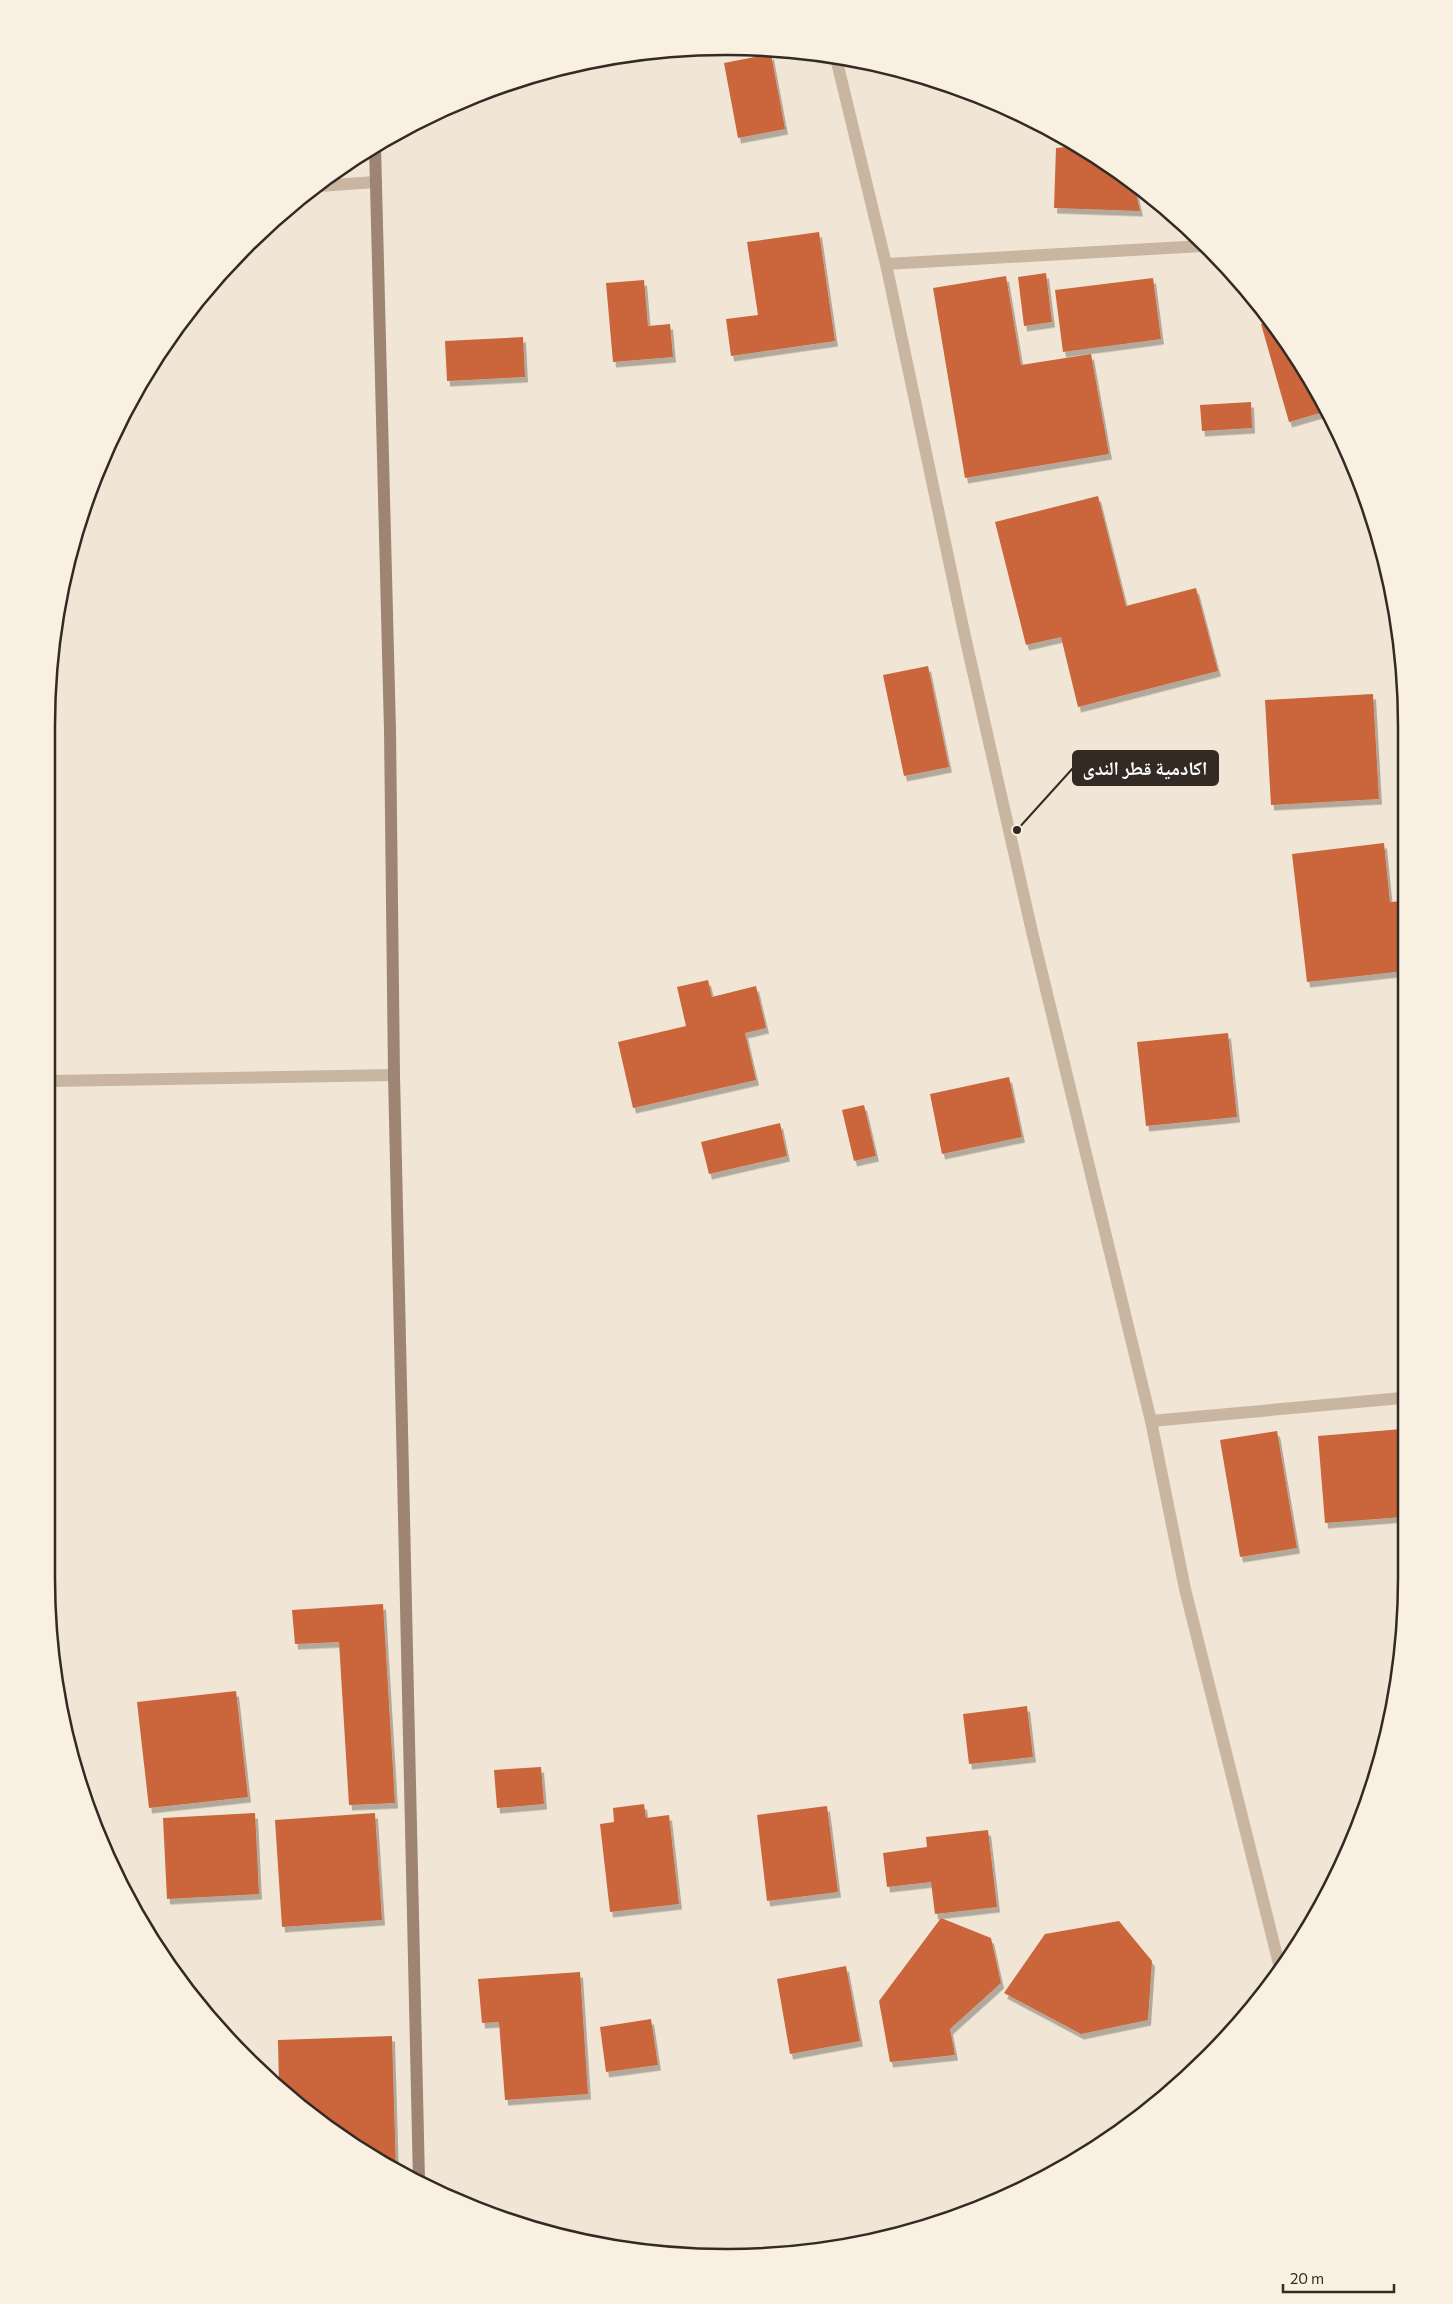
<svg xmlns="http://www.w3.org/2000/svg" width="1453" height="2304" font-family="Commissioner,'Noto Naskh Arabic',sans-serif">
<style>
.building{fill:#cb653a;filter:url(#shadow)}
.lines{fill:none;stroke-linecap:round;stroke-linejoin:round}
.service{stroke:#c9b6a1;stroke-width:12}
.minor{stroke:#c9b6a1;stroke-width:12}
.tertiary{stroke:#c9b6a1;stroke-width:12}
.secondary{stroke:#9d8473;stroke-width:12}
.rim{fill:none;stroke:#332a24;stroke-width:2.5}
.leader{fill:none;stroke:#332a24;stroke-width:2}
.callout-dot{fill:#332a24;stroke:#f9f0e2;stroke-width:2}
.callout{fill:#332a24;stroke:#332a24;stroke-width:2}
.callout-label{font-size:19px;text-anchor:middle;font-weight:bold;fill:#fff}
</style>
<defs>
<filter id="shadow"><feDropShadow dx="3" dy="5.5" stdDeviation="0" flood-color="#0004"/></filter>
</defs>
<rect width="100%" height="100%" fill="#f1e6d5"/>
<!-- building -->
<path class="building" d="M771 54 785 129 738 138 724 63Z
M1075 146 1134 183 1140 211 1054 208 1056 148Z
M819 232 835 341 731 356 726 319 758 315 747 242Z
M1046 273 1052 322 1024 326 1018 277Z
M1006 276 1021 365 1091 354 1109 454 965 478 933 288Z
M1153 278 1161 339 1063 352 1055 290Z
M644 280 648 326 670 324 673 357 613 362 606 283Z
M1268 322 1304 377 1327 411 1289 422 1261 324Z
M523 337 525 377 447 381 445 341Z
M1251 402 1252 428 1202 431 1200 405Z
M1098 496 1126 606 1196 588 1218 671 1078 707 1061 637 1026 645 995 522Z
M928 666 949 767 904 776 883 675Z
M1373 694 1379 799 1271 805 1265 700Z
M1405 785V818H1404L1399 786Z
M1384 843 1390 902 1404 901V944H1402L1404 971 1307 982 1292 854Z
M708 980 712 997 756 986 766 1028 745 1033 756 1080 633 1108 618 1042 686 1026 677 987Z
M1228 1033 1237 1117 1146 1126 1137 1042Z
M1009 1077 1022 1137 942 1154 930 1094Z
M864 1105 876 1156 854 1161 842 1110Z
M780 1123 787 1156 709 1174 701 1142Z
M1402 1429V1517L1325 1523 1318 1436Z
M1277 1431 1297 1548 1240 1557 1220 1440Z
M383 1604 395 1803 349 1805 339 1642 295 1644 292 1610Z
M236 1691 248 1797 149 1808 137 1702Z
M1027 1706 1033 1757 969 1764 963 1714Z
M541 1767 544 1804 497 1808 494 1770Z
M644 1804 646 1818 669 1815 679 1904 610 1912 600 1824 614 1822 613 1808Z
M827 1806 838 1892 767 1901 757 1815Z
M255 1813 259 1894 167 1899 163 1818Z
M375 1813 382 1920 282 1927 275 1820Z
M988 1830 997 1907 935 1914 931 1882 887 1887 883 1853 927 1847 926 1837Z
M941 1918 991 1938 1001 1983 950 2029 955 2055 890 2062 879 2001Z
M1119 1921 1152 1961 1148 2020 1081 2034 1004 1993 1045 1934Z
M846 1966 860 2041 790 2054 777 1979Z
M580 1972 588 2094 505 2100 499 2022 482 2023 478 1979Z
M651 2019 658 2065 606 2072 600 2027Z
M392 2036 396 2171 312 2117 279 2086 278 2040Z"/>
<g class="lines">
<!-- service -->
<path class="service" d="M319 186 376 182"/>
<!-- minor -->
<path class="minor" d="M886 264 1203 246
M52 1081 394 1075
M1151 1421 1402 1398"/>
<!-- tertiary -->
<path class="tertiary" d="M836 58 886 264 964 632 1033 936 1151 1421 1185 1589 1280 1968"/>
<!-- secondary -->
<path class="secondary" d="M375 146 390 730 394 1075 419 2181"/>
</g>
<!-- crop -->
<path d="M0 0H1453V2304H0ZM726 55H727A671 671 0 0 1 1398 726V1578A671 671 0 0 1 727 2249H726A671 671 0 0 1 55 1578V726A671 671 0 0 1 726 55Z" fill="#f9f0e2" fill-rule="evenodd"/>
<path class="rim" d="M726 55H727A671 671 0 0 1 1398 726V1578A671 671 0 0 1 727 2249H726A671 671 0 0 1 55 1578V726A671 671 0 0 1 726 55Z"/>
<!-- callouts -->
<path class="leader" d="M1017 830L1073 768"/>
<circle class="callout-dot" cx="1017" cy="830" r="5"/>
<rect class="callout" x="1073" y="751" width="145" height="34" rx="5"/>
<g class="callout-label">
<text x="1145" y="775">اكادمية قطر الندى</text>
</g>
<!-- scale -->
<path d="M1283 2284v8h111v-8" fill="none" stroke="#332a24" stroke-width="2.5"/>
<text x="1290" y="2284" font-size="15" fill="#332a24" stroke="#f9f0e2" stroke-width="4" paint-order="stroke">20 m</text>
</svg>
